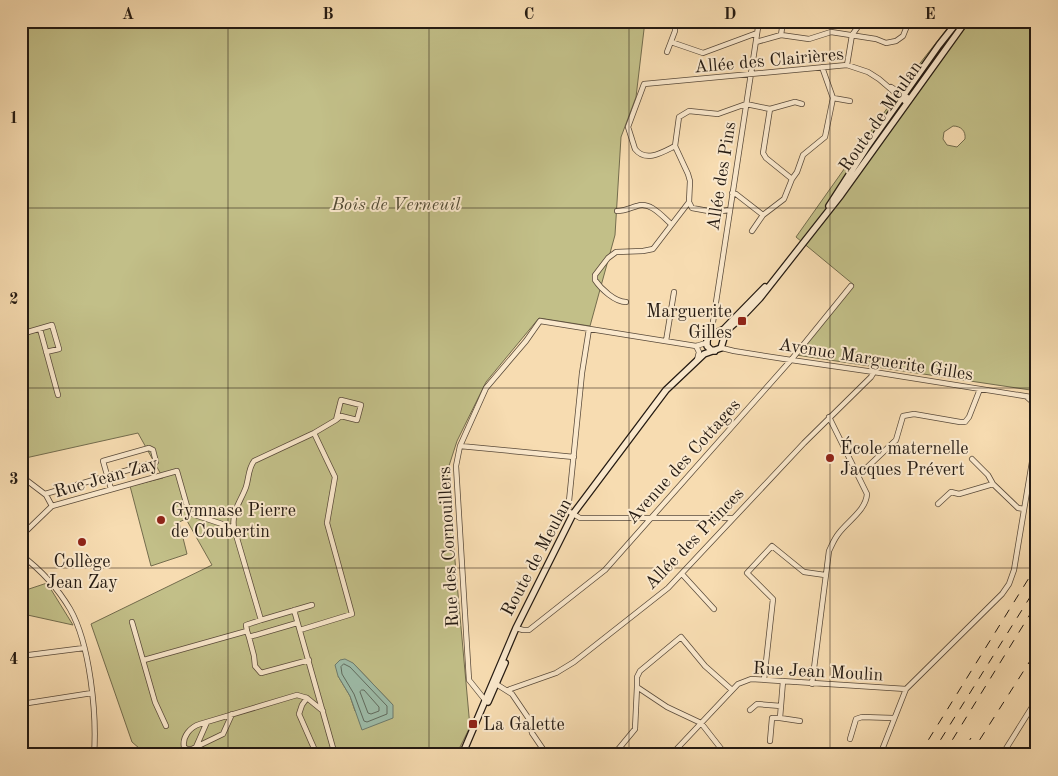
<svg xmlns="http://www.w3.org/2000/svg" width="1058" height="776" font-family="'Old Standard TT',serif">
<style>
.green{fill:#c2bf88;stroke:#736c4d;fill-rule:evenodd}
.water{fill:#9dbca9;stroke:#6d7b6d}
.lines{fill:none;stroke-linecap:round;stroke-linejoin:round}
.shore{stroke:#606b5e;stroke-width:1}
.minor-casing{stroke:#594a3a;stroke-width:6}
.secondary-casing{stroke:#241a12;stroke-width:8}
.minor{stroke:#fae8cc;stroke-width:4.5}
.secondary{stroke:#fae8cc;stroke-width:5.5}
.rail{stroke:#241a12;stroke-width:1;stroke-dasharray:9 9;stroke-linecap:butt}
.grid{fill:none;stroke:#241a12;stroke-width:1;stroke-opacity:0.55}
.poi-dot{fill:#8f2418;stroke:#fae8cc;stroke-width:2}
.labels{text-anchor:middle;stroke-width:4;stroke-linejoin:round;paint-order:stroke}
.street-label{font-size:18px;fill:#241a12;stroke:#fae8cc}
.park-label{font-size:18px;font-style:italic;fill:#534c35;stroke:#fae8cc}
.poi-label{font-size:18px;fill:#241a12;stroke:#fae8cc;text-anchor:start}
.neatline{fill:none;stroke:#241a12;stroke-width:2}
.grid-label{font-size:16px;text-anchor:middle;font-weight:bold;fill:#241a12}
</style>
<rect width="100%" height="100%" fill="#f7dcb1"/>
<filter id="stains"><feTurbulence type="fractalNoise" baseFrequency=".004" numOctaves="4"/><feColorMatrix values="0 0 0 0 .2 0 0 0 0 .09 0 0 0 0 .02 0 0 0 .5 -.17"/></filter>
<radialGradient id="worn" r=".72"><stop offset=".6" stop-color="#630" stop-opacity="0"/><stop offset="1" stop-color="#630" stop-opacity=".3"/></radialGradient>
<!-- green -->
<path class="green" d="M21 21H645L636 97 621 137 615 235 590 326 539 318 486 382 457 441 447 472 470 727 456 755H147L132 742 91 624 212 565 186 519 179 522 187 554 151 566 130 486 163 478 138 433 21 459ZM353 663 393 705 355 711 350 696 338 676Z
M953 21H1037V391L796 355 854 285 796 237 910 76ZM953 126C961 126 966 131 965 139L957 147 947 145 943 139 944 132Z
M47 583 73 625 23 614 21 622V590L23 591Z"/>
<!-- water -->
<path class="water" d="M345 659 353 663 393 705V718L362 730 350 696 338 676 335 665 340 660Z"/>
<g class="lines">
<!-- shore -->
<path class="shore" d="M344 664 350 667 387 706V714L367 722 364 721 354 694 342 674 341 667Z
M362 690H364L379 707V711L371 714 368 713 360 692Z"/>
<defs>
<path id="minor" d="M781 35 783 21
M671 42 703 53 757 33
M756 42 781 35 809 39 831 32 876 39 886 43 896 41 903 36 909 21
M667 52 675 31V21
M847 65 852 35 862 21
M891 87 910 99
M833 98 850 101
M770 109 795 102 802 104
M675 146C663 152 646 163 635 149L628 127 644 84 847 65 868 72 879 79 907 103
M732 193 736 194 763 215
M729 210 714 212 692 208 689 202 690 181 688 174 675 146 679 117 689 111 718 114 746 104 770 109 763 153 766 158 792 179
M617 211C625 211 630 208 637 206 650 201 662 216 671 224
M752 231 763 215 784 199 792 179 797 172 803 155 825 137 833 98 822 67
M626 302C615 302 601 289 595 280V275L608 258 616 252 643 251 653 249 689 202
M40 329 58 395
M589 329 582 373 568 511 580 518H733
M21 334 52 325 59 349 46 352
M711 335 759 21
M666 341 674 292
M696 346 699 352 697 360
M722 348 734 351 791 360 874 372 1037 398
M1027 397 1037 406
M460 446 574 457
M972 459 988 475 993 484
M859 475 896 440 903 416 914 414 960 422H965L969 417 980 389
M21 476 46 495 52 506
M45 494 156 462 153 450 149 448 103 461 111 489
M938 504 951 492 959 494 993 484 1018 508 1024 509
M21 536 52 506 177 471 189 513 234 528
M21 555C41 570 57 587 70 609 90 644 97 714 94 755
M682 574 714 609
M312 605 261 620 234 528C231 512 241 501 246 487 249 478 248 469 254 461L314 433 336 420 341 400 361 405 357 420 341 416 336 420
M294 610 335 755
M132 622 155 702 166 726
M516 628 523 630H529L605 570 791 360 851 286
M300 630 352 614 327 523 335 477 314 433
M247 631 246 625 261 620
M249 637 254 656 255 666 261 673 309 660
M21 656 84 648
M144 660 247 631 249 637 297 623
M764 680 773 599 747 573 772 546 804 572 825 575
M783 681 780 718 800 721
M493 682 512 694 529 719 532 733 547 755
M812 684 829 551C832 545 834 539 839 533 848 521 866 510 867 494L829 417
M508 690 556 673 574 662 668 588 804 443 871 377 874 372
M307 698 302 705 299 714 317 755
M485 700 469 680 456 466 460 446 486 388 526 341 540 321 696 346 706 343
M28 703 92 693
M750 710 757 704 781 706
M232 714 223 734 192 749H187L184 747C182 737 190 727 200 724L297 695 307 698 323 711
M850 739 856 719 862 717 893 718
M770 741 772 718H780
M196 747 207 722
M21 748 30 755
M616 752 635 729 637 687
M132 755 139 753
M671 755 738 684 751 679 906 689
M726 755 701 723 667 707 637 687V677L640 671 681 637 705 666 732 690
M880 755 906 689 1002 594 1009 584 1014 570 1037 432
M1002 755 1037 699"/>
<path id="secondary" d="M829 206 867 147 939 45 958 21
M715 351 711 350 707 346V341L708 337 724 329 765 287
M488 702 505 663
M462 755 516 628 573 514 666 390 704 354 721 348 726 331 742 317 760 298 841 195 966 21"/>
</defs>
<!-- minor casing -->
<use href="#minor" class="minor-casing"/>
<!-- secondary casing -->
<use href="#secondary" class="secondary-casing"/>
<!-- minor -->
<use href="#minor" class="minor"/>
<!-- secondary -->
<use href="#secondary" class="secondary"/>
<!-- rail -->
<path class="rail" d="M919 755 1037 565
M931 755 1037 586
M943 755 1037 603
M960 755 971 738
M970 755 1037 650"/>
</g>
<!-- grid -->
<path class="grid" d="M228 21V755M429 21V755M629 21V755M830 21V755M21 208H1037M21 388H1037M21 568H1037"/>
<!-- markers -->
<g class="poi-dot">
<rect x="737" y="316" width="10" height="10" rx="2.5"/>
<circle cx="830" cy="458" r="5"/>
<circle cx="161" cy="520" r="5"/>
<circle cx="82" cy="542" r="5"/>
<rect x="468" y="719" width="10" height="10" rx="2.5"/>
</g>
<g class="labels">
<!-- street labels -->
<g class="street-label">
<text transform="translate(769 60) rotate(-5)" y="6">Allée des Clairières</text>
<text transform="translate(880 116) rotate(-55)" y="6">Route de Meulan</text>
<text transform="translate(721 176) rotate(-81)" y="6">Allée des Pins</text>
<text transform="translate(876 359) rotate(9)" y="6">Avenue Marguerite Gilles</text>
<text transform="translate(683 461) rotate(-48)" y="6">Avenue des Cottages</text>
<text transform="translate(106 477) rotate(-16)" y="6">Rue Jean Zay</text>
<text transform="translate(694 538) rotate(-46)" y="6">Allée des Princes</text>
<text transform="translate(448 547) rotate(-93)" y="6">Rue des Cornouillers</text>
<text transform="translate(536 557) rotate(-62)" y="6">Route de Meulan</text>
<text transform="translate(818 671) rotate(3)" y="6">Rue Jean Moulin</text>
</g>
<!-- park labels -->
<g class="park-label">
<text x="396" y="210">Bois de Verneuil</text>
</g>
<!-- poi labels -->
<g class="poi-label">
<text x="732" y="317" text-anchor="end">Marguerite<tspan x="732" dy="21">Gilles</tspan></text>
<text x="840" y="454">École maternelle<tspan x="840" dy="21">Jacques Prévert</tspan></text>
<text x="171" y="516">Gymnase Pierre<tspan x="171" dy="21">de Coubertin</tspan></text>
<text x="82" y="567" text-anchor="middle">Collège<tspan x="82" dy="21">Jean Zay</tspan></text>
<text x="483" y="730">La Galette</text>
</g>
</g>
<!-- margin -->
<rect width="1058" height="776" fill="none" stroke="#f7dcb1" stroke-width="55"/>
<rect x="28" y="28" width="1002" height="720" class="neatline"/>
<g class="grid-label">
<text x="128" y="19">A</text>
<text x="328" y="19">B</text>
<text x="529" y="19">C</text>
<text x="730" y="19">D</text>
<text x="930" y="19">E</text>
<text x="14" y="123">1</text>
<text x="14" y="304">2</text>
<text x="14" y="484">3</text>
<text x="14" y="664">4</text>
</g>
<rect width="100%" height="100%" filter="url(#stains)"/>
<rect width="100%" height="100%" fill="url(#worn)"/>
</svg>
